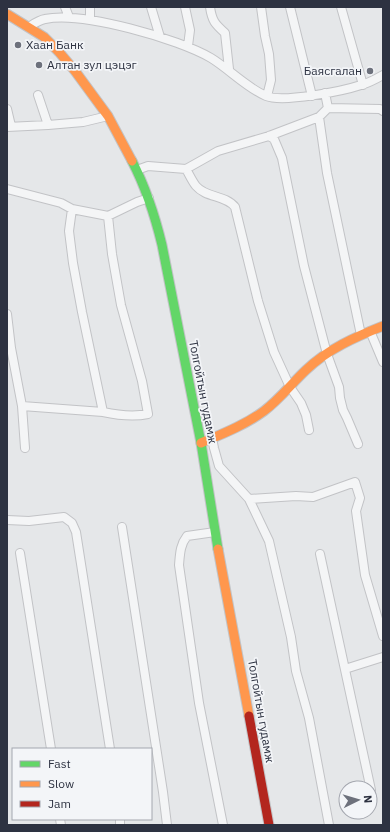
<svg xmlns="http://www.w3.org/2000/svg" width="390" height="832" font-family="'IBM Plex Sans',sans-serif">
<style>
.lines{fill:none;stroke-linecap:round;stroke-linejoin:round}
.street-casing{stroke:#c2c3c6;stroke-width:10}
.fast-casing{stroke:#c2c3c6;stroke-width:11}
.slow-casing{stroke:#c2c3c6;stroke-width:11}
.jam-casing{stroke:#c2c3c6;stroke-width:11}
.street{stroke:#f4f5f6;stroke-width:8}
.fast{stroke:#63d668;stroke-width:9}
.slow{stroke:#ff974d;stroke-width:9}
.jam{stroke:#b3261e;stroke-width:9}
.poi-dot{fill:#6d717c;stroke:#f3f5f8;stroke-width:1.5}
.labels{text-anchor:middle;stroke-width:3.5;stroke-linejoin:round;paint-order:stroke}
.poi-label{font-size:12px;fill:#2d3241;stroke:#f3f5f8;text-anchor:start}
.street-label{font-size:12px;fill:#2d3241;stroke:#f3f5f8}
</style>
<rect width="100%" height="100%" fill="#e5e7e9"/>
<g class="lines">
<defs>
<path id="street" d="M65 7 69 17
M151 7 160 37
M185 7 190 30 188 46
M210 7C212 21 215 24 225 33L229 69
M261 7 265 36 269 54 271 80 267 96
M290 7 312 96
M341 7 363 85
M90 20V7
M29 27C35 23 39 20 45 19 82 11 179 39 211 58 229 69 247 88 266 96 283 103 343 91 361 85 369 83 376 79 383 75
M325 93 328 108 380 109 383 111
M38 95 48 125
M328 108 319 117 327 173 361 335
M7 109 11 126
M7 127 48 125 83 122 108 116
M269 136 274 139 282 158 304 266 327 354 339 387 340 398 343 410 347 418 358 444
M186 169C189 174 192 181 196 186 206 198 226 195 235 207L258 301 274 352 290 387 301 403 306 415 309 430
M137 170 148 166 186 169 218 151 269 136 319 117
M7 189 61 203 72 209 108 216 137 202 149 198
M72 209 69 231 73 263 82 312 103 412
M7 314 11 348 22 406 25 448
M370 331 383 362
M22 406 103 412C117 415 133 417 148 414L142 381 121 305 112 254 108 216
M212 438 214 448 219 466 249 499 296 496 313 497 355 482 360 498 356 511 365 575 383 636
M249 499 269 541 291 637 296 671 309 718 329 825
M7 520 29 521 64 517 72 523 76 532 110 749
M122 527 163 792 167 825
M215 532 187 536C180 545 180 554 179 565L199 703 223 825
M20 553 51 749
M320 554 371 790
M345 669 383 657
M60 819 61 825
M120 819V825"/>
<path id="fast" d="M132 161C146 188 155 216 162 245L201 443 218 549"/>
<path id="slow" d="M7 14 44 37 59 52 75 71 108 116 132 161
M201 443C222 434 245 425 264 411 280 399 292 383 306 370 328 349 355 337 383 326
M218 549 249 716"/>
<path id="jam" d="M249 716 269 825"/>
</defs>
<!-- street casing -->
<use href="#street" class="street-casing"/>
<!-- fast casing -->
<use href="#fast" class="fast-casing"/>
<!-- slow casing -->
<use href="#slow" class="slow-casing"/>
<!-- jam casing -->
<use href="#jam" class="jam-casing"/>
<!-- street -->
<use href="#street" class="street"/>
<!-- fast -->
<use href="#fast" class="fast"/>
<!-- slow -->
<use href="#slow" class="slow"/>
<!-- jam -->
<use href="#jam" class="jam"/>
</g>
<!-- markers -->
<g class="poi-dot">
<circle cx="18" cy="45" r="4"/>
<circle cx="39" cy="65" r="4"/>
<circle cx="370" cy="71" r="4"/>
</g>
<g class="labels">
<!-- poi labels -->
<g class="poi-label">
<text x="26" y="49">Хаан Банк</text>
<text x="47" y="69">Алтан зул цэцэг</text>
<text x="362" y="75" text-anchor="end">Баясгалан</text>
</g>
<!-- street labels -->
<g class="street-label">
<text transform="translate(203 392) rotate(79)" y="4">Толгойтын гудамж</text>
<text transform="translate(261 711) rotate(80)" y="4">Толгойтын гудамж</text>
</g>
</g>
<!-- border -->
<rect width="390" height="832" fill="none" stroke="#2d3241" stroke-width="16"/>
<!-- legend -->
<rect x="12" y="748" width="140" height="72" fill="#f3f5f8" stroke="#a4a7af"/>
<rect x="20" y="761" width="20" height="6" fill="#63d668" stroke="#a4a7af"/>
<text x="48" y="768" font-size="12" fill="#2d3241">Fast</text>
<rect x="20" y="781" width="20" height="6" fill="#ff974d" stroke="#a4a7af"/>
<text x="48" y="788" font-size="12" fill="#2d3241">Slow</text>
<rect x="20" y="801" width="20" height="6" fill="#b3261e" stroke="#a4a7af"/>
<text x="48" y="808" font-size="12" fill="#2d3241">Jam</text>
<!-- north arrow -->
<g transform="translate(358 800) rotate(85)"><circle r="19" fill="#f3f5f8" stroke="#a4a7af"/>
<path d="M0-3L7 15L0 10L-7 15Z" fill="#6d717c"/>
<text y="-6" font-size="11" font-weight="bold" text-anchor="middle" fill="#2d3241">N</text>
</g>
</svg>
